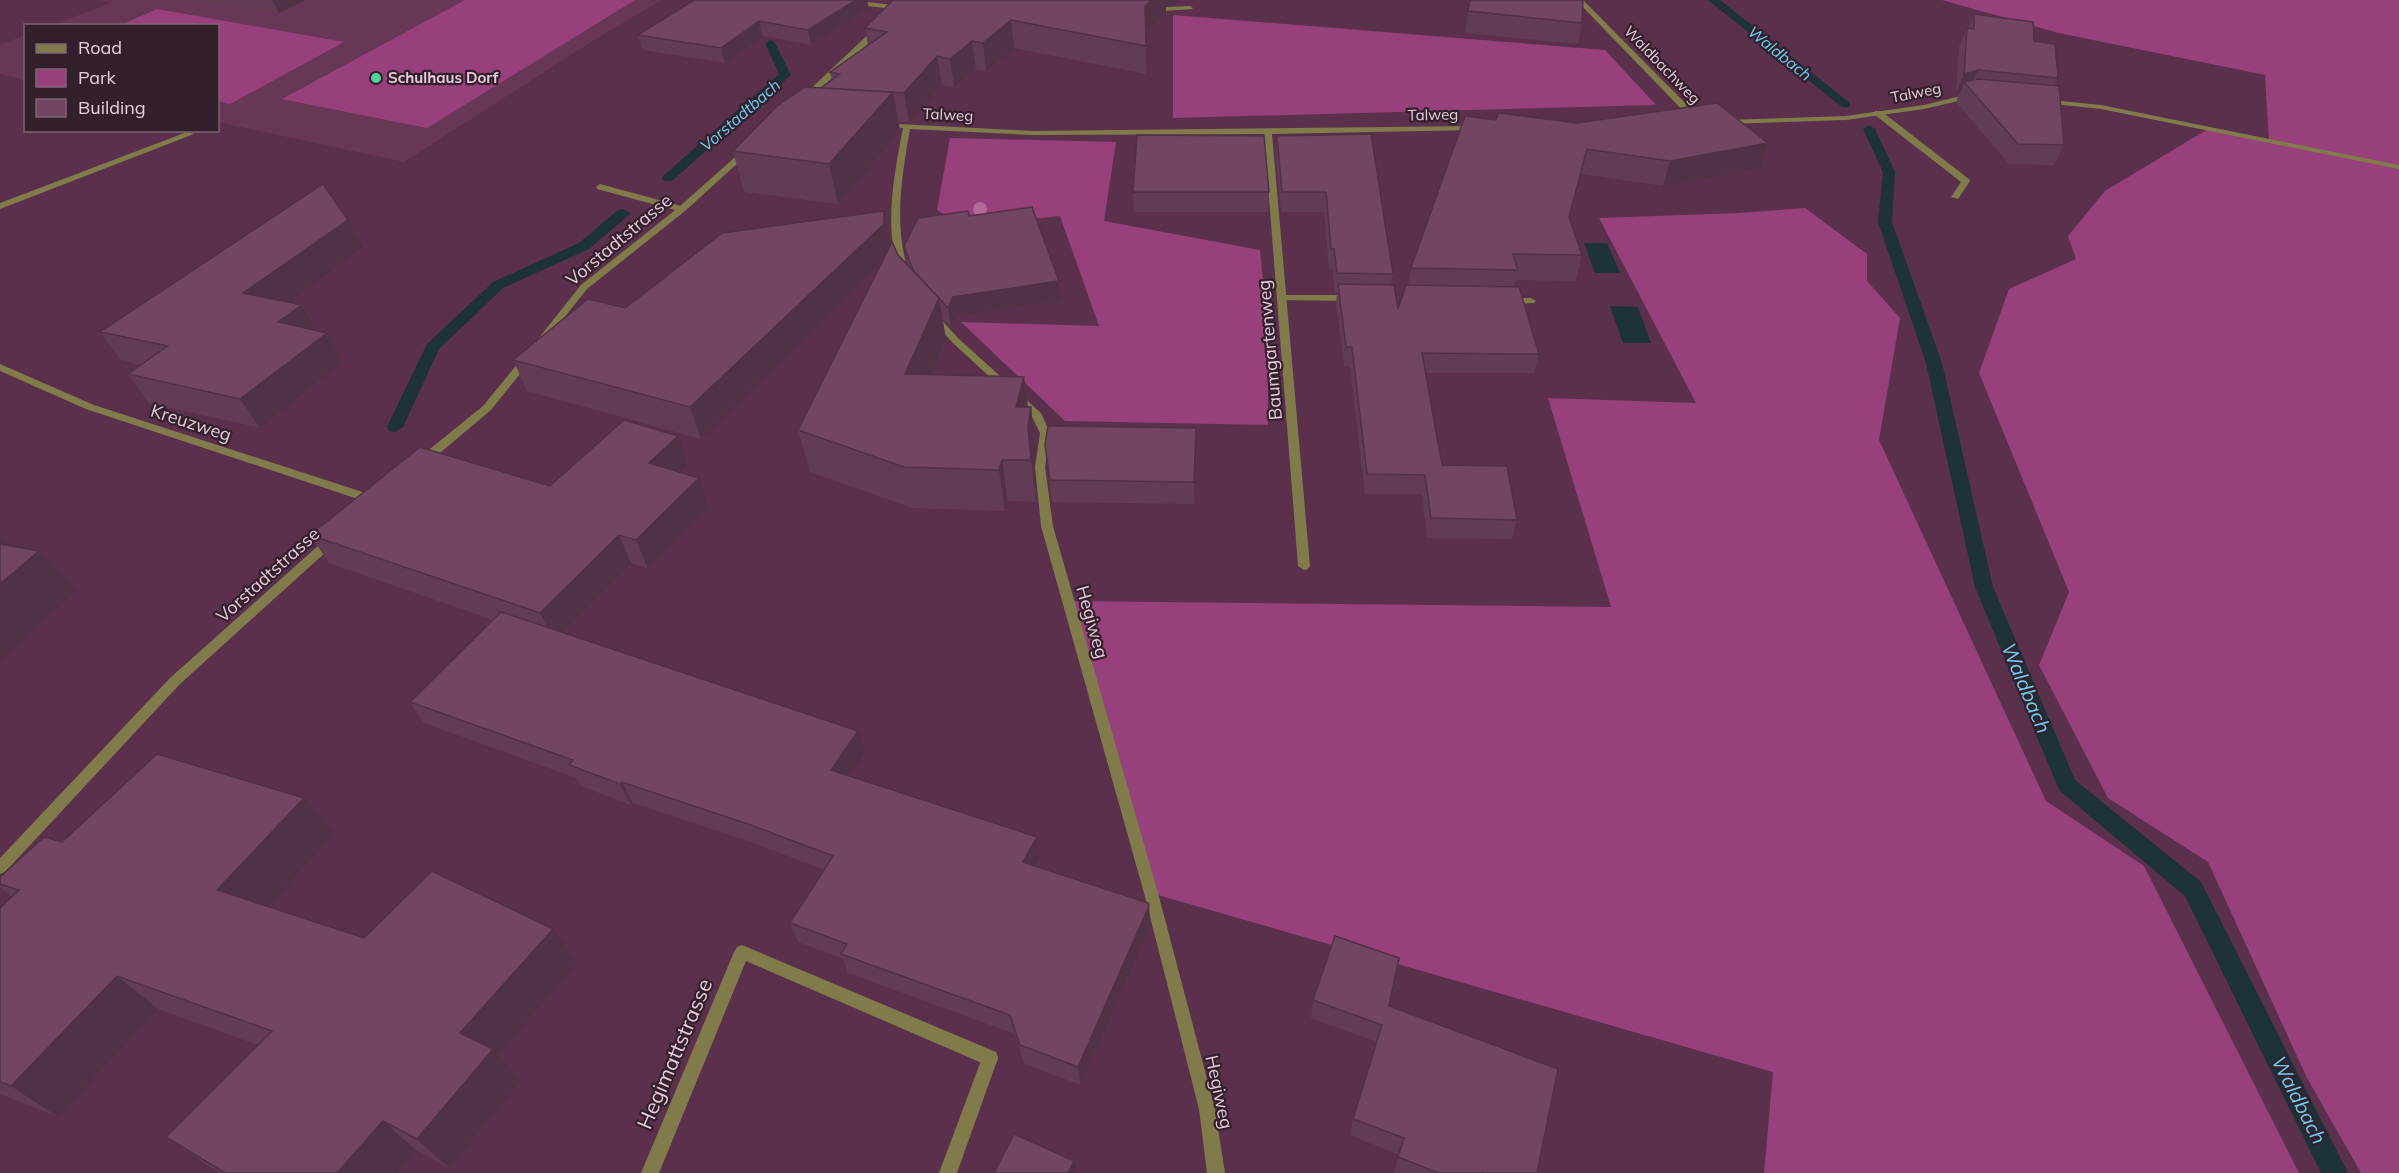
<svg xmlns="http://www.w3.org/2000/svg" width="2399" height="1173" font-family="Mulish,sans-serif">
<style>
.built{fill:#683758}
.green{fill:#97407c}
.water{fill:#1d3239}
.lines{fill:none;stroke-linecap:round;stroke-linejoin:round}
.stream{fill:#1d3239;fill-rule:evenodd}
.service{fill:#817a4a;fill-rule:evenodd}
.minor{fill:#817a4a;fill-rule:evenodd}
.tree{fill:#b3699a}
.wall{fill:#623c55}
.shaded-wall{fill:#503145}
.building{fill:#724663;stroke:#503145;stroke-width:1.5}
.poi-dot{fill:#4fd399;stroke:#34202d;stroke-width:2}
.labels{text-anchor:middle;stroke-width:4.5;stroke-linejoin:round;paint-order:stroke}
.far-street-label{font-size:15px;fill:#e7ccdc;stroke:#34202d}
.far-poi-label{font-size:15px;font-weight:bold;fill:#e7ccdc;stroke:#34202d;text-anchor:start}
.far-water-label{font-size:16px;font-style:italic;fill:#68d1f2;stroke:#34202d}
.street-label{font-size:18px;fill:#e7ccdc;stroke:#34202d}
.water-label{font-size:20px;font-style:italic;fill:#68d1f2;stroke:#34202d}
.near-street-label{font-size:21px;fill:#e7ccdc;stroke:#34202d}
</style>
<rect width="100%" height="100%" fill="#5a304c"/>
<!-- built -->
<path class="built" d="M100 0H662L602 35 404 162 218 122V26H51L110 3Z
M25 35V80L0 74V45Z"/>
<!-- green -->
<path class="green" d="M465 0H635L427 128 282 99Z
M1942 0H2399V1173H2361L2307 1078 2208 862 2108 798 2039 665 2069 592 1979 373 2009 289 2076 259 2068 236 2105 191 2208 129 2269 141 2265 75 2059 33Z
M157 9 344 42 230 104 218 101V26L121 25Z
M1173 15 1605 50 1656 105 1173 118Z
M950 138 1116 142 1104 221 1260 250 1268 331V425L1065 421 961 322 1099 326 1060 216 965 227 937 210Z
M1805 208 1867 254V281L1900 318 1879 440 2046 801 2144 866 2299 1173H1764L1773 1072 1151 893 1067 601 1611 607 1548 398 1696 403 1599 218 1739 213Z"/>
<!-- water -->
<path class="water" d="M1584 243H1607L1620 273H1595Z
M1610 306 1638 307 1651 343H1623Z"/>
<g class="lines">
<!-- stream -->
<path class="stream" d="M1708 0H1720L1850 103V107H1842Z
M770 40 775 43 791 75 789 77 672 181H664L662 178 664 175 779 74 765 43Z
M1869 125 1875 129 1895 172 1892 222 1942 363 1993 587 2075 780 2201 882 2348 1173H2321L2185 896 2060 791 2057 785 1975 587 1926 363 1878 222 1883 172 1863 129Z
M623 209 630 213 628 216 589 249 503 288 439 349 403 427 395 432 389 431 387 427 427 344 493 282 579 243 618 210Z"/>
<!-- service -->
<path class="service" d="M831 0H851L901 6 904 8 901 10 834 2Z
M1190 6 1193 8 1192 9 1150 12 1147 10 1150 8Z
M1875 111H1881L1969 179 1970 181 1958 199 1951 197 1961 182 1875 115Z
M187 132 194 134 0 209V203Z
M600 184 685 207 686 209 682 212 597 189 596 187Z
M1282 295H1353L1358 298 1353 301 1279 300V296Z
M1531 298 1536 301 1534 303 1508 304 1503 301 1508 298Z
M990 1050 996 1052 998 1058 957 1173H939L982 1058 984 1052Z"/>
<!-- minor -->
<path class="minor" d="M1576 0H1583L1698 116V120H1692Z
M875 28 882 30 809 100H803V96Z
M1973 93H1976V97L1924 109 1846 120 1726 124 1722 122 1726 120 1846 116 1924 105Z
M2041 99 2101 105 2399 165V169L2101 109 2044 103 2040 101Z
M880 123 1033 131 1478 126V130H1475L1272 134 1310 566 1308 569 1304 570 1298 566 1264 134 1033 135 910 129C902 175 894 221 907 267L902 270 897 267C885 221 894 175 903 128L883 127H880Z
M743 150 750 152 685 211 587 289 544 343H538V339L581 285 679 207Z
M933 313 936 314 959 339 1041 413 1050 433 1045 467 1053 526 1158 893 1215 1109 1225 1173H1207L1199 1109 1144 893 1041 526 1035 467 1040 433 1031 415 953 343 928 316Z
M527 356 532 359 491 410 428 463H420L419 460 420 457 483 406 523 357Z
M0 364 94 405 378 497 380 500 378 503H370L86 409 0 371Z
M332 536 336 537 338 540 336 543 180 684 5 872 0 874V858L170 678 328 537Z
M742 945 996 1052 998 1058 996 1064 990 1066 984 1064 746 961 659 1173H641L734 952 737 947Z"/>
</g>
<!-- trees -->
<circle class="tree" cx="980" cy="209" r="7"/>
<!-- wall -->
<path class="wall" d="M194 0H306L279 13Z
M893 0H1181L1176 5 1166 6V14L1146 33V74L1014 48 986 71 976 69 954 87 942 85 909 122H899L900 131 838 204 744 192 733 151 832 80 830 72 868 46 865 28Z
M1470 0 1582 23 1578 44 1465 33Z
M869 8 811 45 763 36 725 63 643 50 638 35Z
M1974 14 2034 41 2058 78 2054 86 2064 145 2054 165 2009 164 1956 102 1960 92 1956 93 1959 47 1967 28H1968Z
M1465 116 1760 168 1663 186 1581 174 1569 219 1582 255 1576 281 1516 280 1514 287 1539 354 1534 373H1425L1442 465 1517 520 1512 539 1427 538 1422 494H1365L1350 366H1344L1336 303 1337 293H1335L1332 269H1329L1324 212H1281L1276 155 1277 136 1371 134 1393 274 1391 285 1398 309 1408 285 1411 268Z
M1133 192H1269L1268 212H1134Z
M969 216 1059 281 1060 300 956 316 951 327 942 318 946 339 930 374 1024 377 1028 407H1031L1035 448 1033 467 1036 502 1008 501 1005 511 913 508 810 472 798 430 883 260 701 439 527 391 513 360 625 308 890 241V247L908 265 904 246Z
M348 220 363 247 287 302 302 305 317 330 327 333 343 361 260 428 149 403 128 374 141 365 121 360 100 332Z
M1196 428 1194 504 1052 502 1045 445Z
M678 436 688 464 679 472 699 478 709 506 648 569 631 563 563 633 865 752 849 775 1040 858 1036 866 1149 906 1150 926 1081 1085 1024 1064 1015 1034 848 973 843 959 798 942 790 923 824 870 757 844 633 803 631 805 581 786 576 778 424 723 410 702 493 620 329 563 310 535 550 486Z
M334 834 269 907 364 938 577 963 498 1055 521 1081 449 1168 416 1150 397 1173H219L166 1137 258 1045 158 1009 58 1117 0 1094V908L12 897 0 888V877L62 842Z
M1313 1000 1389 1006 1537 1173H1394L1399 1155 1350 1135 1353 1119 1377 1042 1311 1018Z"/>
<!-- shaded-wall -->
<path class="shaded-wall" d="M272 0H306L279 13Z
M856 0H867L869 8 811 45 808 30Z
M1151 0H1181L1176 5 1166 6V14L1146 33V74L1145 6Z
M1011 20 1014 48 986 71 983 43Z
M759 21 763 36 725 63 721 48Z
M972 41 976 69 954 87 950 59Z
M937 56 942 85 909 122 904 93Z
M1978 70 1970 88 1964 82 1960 92 1956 93 1964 74Z
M893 92 900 131 838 204 829 164Z
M1768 143 1760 168 1663 186 1670 161Z
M1587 149 1581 174 1563 242 1569 217Z
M884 211 890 241V254L701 439 690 407Z
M348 220 363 247 261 322 243 293Z
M1059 281 1060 300 956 316 951 327 948 308 953 297Z
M939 298 946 339 913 415 905 374Z
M302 305 318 333 278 322Z
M327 333 343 361 260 428 240 399Z
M1024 377 1029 417 1031 407 1035 448 1033 467 1036 502 1031 460 1016 407Z
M1196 428V450L1194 504V482Z
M678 436 688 464 660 491 649 463Z
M1002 460 1008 501 1005 511 999 470Z
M699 478 709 506 648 569 636 540Z
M619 535 631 563 555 641 540 613Z
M0 539 23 564 39 551 75 591 0 660Z
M858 731 865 752 839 791 831 770Z
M622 782 633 803 631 805 620 784Z
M304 798 334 834 253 924 217 890Z
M1037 837 1040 858 1027 882 1023 862Z
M1149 906 1150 926 1081 1085 1078 1067Z
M553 929 577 963 498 1055 521 1081 449 1168 417 1139 460 1033Z
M117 976 158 1009 58 1117 11 1086Z
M383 1121 416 1150 397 1173H337Z
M1074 1161 1076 1173H1068Z"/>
<!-- building -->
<path class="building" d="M694 0H856L808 30 759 21 721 48 638 35Z
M893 0H1151L1145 6 1146 46 1011 20 983 43 972 41 950 59 937 56 904 93 821 88 840 74 830 72 887 32 865 28Z
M1470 0H1583L1582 23 1468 11Z
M1974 14 2033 22 2034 41 2055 44 2058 78 1978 70 1964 74 1967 28 1974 29Z
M1978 79 2059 86 2064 145 2018 144 1964 82Z
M805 87 893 92 829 164 733 151 776 107Z
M1717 103 1768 143 1670 161 1587 149 1569 217 1582 255 1513 254 1518 270 1411 268 1465 116 1496 120 1499 113 1577 123Z
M1371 134 1393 274 1337 273 1334 249H1331L1326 192H1282L1277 136Z
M1137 135 1264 136 1269 192H1133Z
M323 184 348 220 243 293 302 305 278 322 327 333 240 399 128 374 168 346 100 332Z
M1032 207 1059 281 953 297 948 308 913 270 904 246 918 218 968 211 969 216Z
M884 211V224L690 407 513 360 588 299 625 308 722 233Z
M892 242 898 255 939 298 905 374 1024 377 1016 407H1031L1028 426 1031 460H1002L999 470 904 467 798 430Z
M1338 284 1394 285 1398 309 1406 285 1519 287 1539 354 1422 353 1442 465 1507 466 1517 520 1431 518 1425 475 1367 474 1352 347H1346Z
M624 420 678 436 649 463 699 478 636 540 619 535 540 613 310 535 420 447 550 486Z
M1048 426 1196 428 1194 482 1050 480 1045 445Z
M0 544 39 551 0 584Z
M501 612 858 731 831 770 1037 837 1023 862 1148 903 1149 906 1078 1067 1020 1045 1010 1015 841 954 847 944 790 923 833 856 748 824 622 782 620 784 569 765 573 760 410 702Z
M157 754 304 798 217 890 364 938 432 871 553 929 460 1033 493 1049 417 1139 383 1121 337 1173H225L166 1137 272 1031 117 976 11 1086 0 1082V908L19 890 0 884V877L44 837 62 842Z
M1335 936 1399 958 1389 1006 1558 1069 1537 1173H1485L1482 1172 1481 1173H1439L1398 1157 1404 1138 1353 1119 1382 1025 1313 1000Z
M1014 1134 1074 1161 1068 1173H994Z"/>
<!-- markers -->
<circle class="poi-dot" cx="376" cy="78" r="6"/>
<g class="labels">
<!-- far-street labels -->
<g class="far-street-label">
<text transform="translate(1662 65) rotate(46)" y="5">Waldbachweg</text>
<text transform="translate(1916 93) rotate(-11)" y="5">Talweg</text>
<text transform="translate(948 115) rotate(3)" y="5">Talweg</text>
<text transform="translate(1433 115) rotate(-1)" y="5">Talweg</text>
</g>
<!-- far-poi labels -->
<g class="far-poi-label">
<text x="388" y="83">Schulhaus Dorf</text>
</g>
<!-- far-water labels -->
<g class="far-water-label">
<text transform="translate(1780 53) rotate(39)" y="6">Waldbach</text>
<text transform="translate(740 115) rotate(-41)" y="6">Vorstadtbach</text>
</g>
<!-- street labels -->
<g class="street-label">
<text transform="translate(619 240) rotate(-40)" y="6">Vorstadtstrasse</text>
<text transform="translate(1270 350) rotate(-95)" y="6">Baumgartenweg</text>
<text transform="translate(191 423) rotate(18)" y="6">Kreuzweg</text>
<text transform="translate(268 575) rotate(-42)" y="6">Vorstadtstrasse</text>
<text transform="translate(1092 622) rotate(74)" y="6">Hegiweg</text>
<text transform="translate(1219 1092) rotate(78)" y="6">Hegiweg</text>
</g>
<!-- water labels -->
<g class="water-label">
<text transform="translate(2026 688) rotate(67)" y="7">Waldbach</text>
<text transform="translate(2299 1100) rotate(63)" y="7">Waldbach</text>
</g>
<!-- near-street labels -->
<g class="near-street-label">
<text transform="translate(675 1054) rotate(-67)" y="7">Hegimattstrasse</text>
</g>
</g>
<!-- legend -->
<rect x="24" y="24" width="195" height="108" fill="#34202d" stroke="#7c6573" stroke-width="1.5"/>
<rect x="36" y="44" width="30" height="9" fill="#817a4a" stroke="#7c6573" stroke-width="1.5"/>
<text x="78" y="54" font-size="18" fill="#e7ccdc">Road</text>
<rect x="36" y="69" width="30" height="18" fill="#97407c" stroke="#7c6573" stroke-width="1.5"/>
<text x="78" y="84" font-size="18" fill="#e7ccdc">Park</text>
<rect x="36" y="99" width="30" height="18" fill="#724663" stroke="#7c6573" stroke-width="1.5"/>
<text x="78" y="114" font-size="18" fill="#e7ccdc">Building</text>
</svg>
